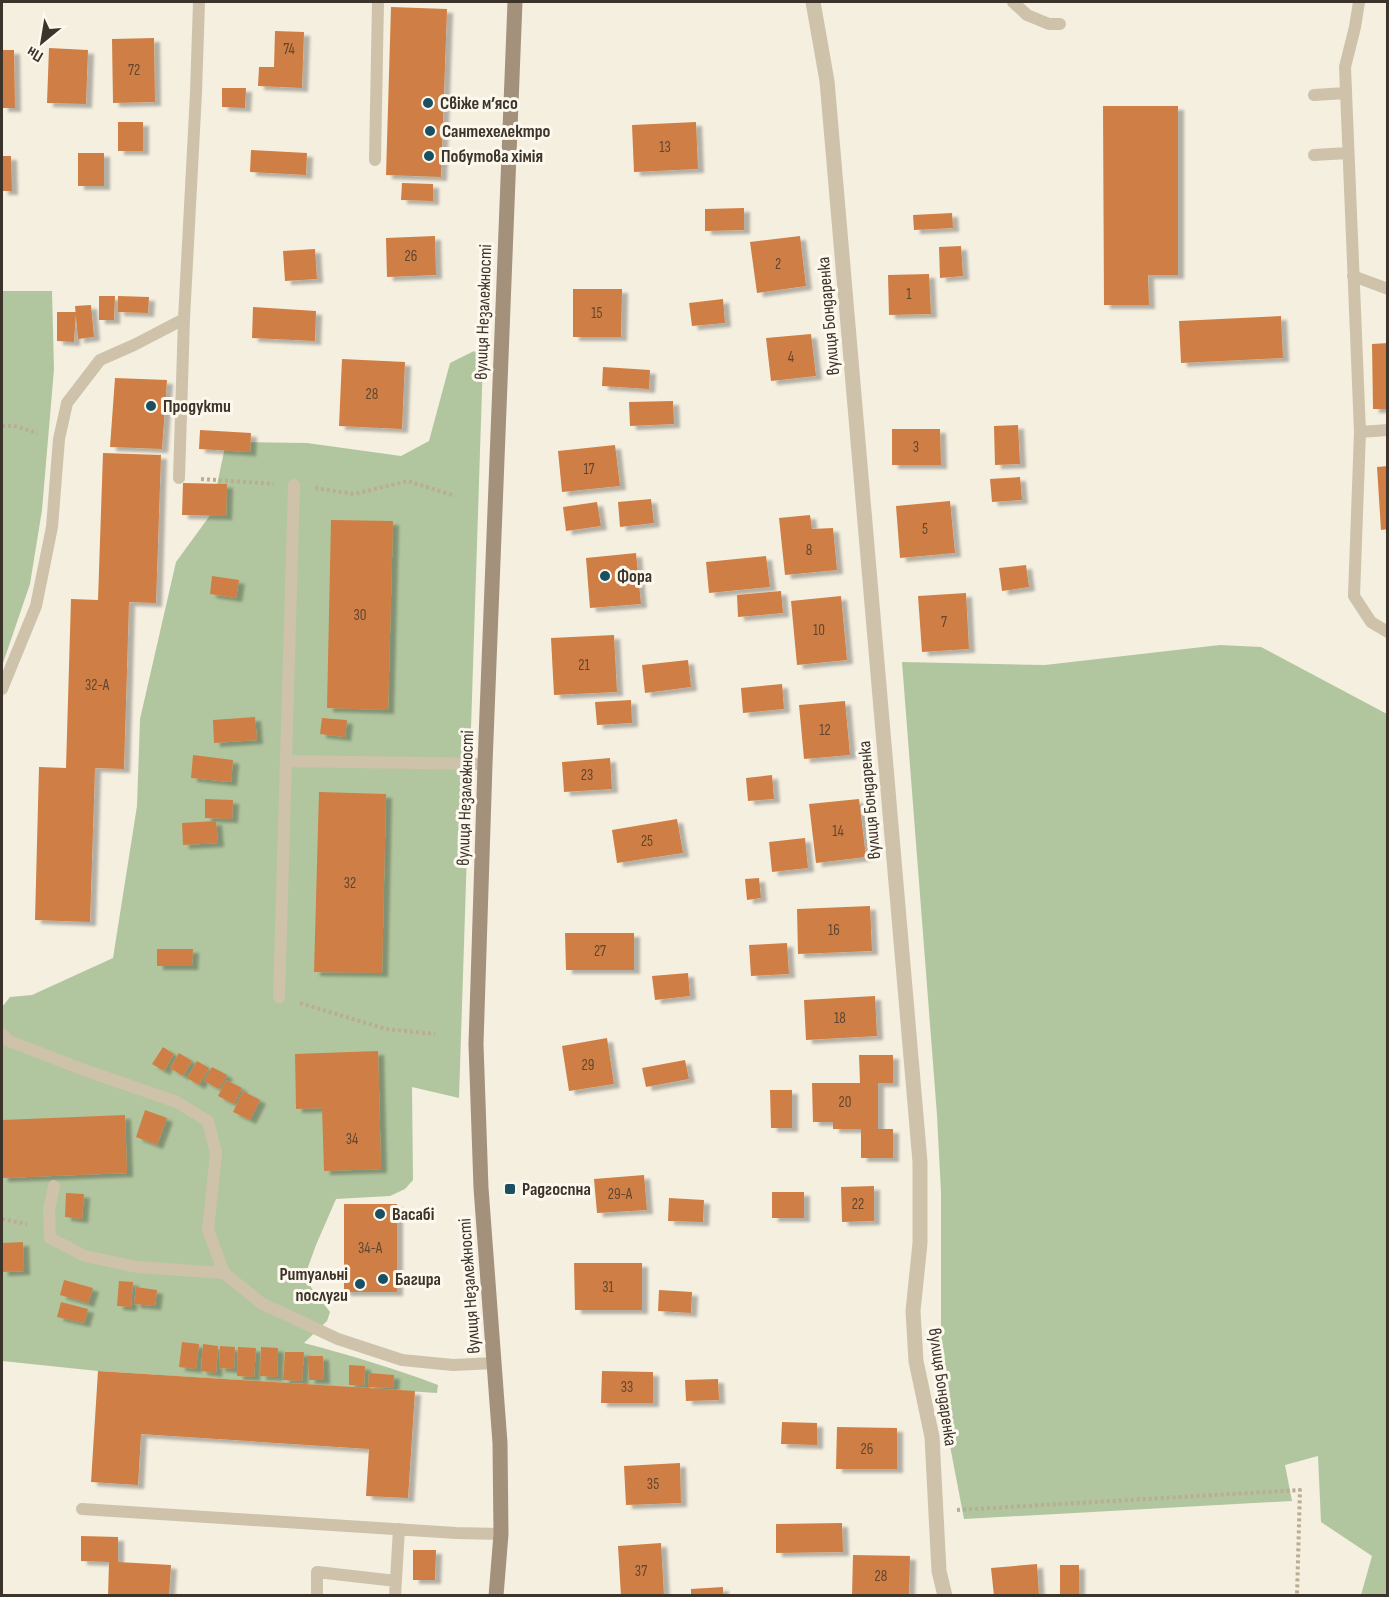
<svg xmlns="http://www.w3.org/2000/svg" width="1389" height="1597" font-family="'Sofia Sans Condensed',sans-serif">
<style>
.green{fill:#b1c69e}
.building{fill:#cf7f44;filter:url(#shadow)}
.lines{fill:none;stroke-linecap:round;stroke-linejoin:round}
.path{stroke:#bbac94;stroke-width:4;stroke-dasharray:3 3;stroke-linecap:butt}
.service{stroke:#cfc2aa;stroke-width:12}
.minor{stroke:#cfc2aa;stroke-width:15}
.secondary{stroke:#a3917b;stroke-width:15}
.poi-dot{fill:#1b5062;stroke:#fcf8ed;stroke-width:2}
.labels{text-anchor:middle;stroke-width:6;stroke-linejoin:round;paint-order:stroke}
.number-label{font-size:15px;fill:#614630}
.poi-label{font-size:18px;font-weight:bold;fill:#3c332a;stroke:#fcf8ed;text-anchor:start}
.street-label{font-size:18px;fill:#3c332a;stroke:#fcf8ed}
</style>
<defs>
<filter id="shadow"><feDropShadow dx="6" dy="4" stdDeviation="1.5" flood-color="#0004"/></filter>
</defs>
<rect width="100%" height="100%" fill="#f5efe0"/>
<!-- green -->
<path class="green" d="M2 291H52L54 369 42 510 30 584 2 666Z
M474 351 483 359 459 1098 412 1087 413 1180 405 1189 390 1196 336 1199 316 1245 304 1278 330 1312 327 1321 304 1343C349 1355 394 1368 438 1385L437 1393 98 1371 2 1361V1007L10 997 32 995 113 958 137 806 140 719 176 562 211 514 226 442 307 443 401 456 429 441 450 363Z
M1220 645 1261 647 1387 714V1595H1361L1372 1556 1321 1522 1318 1456 1285 1465 1292 1501 964 1519 941 1399V1193L937 1115 902 662 1045 665Z"/>
<!-- building -->
<path class="building" d="M391 7 447 9 441 177 386 175Z
M275 31 304 32 302 88 258 86 259 67H274Z
M154 38 155 102 113 103 112 39Z
M49 48 88 50 86 104 47 103Z
M2 50H14L15 108H2Z
M222 88H246L245 108 222 107Z
M1103 106H1178V275H1148L1149 305H1104Z
M118 122H143V151H118Z
M696 122 698 169 634 172 632 125Z
M251 150 307 153 306 175 250 172Z
M78 153H104V186H78Z
M2 156H11L12 191H2Z
M402 183 433 184V201L401 200Z
M744 208V230L705 231V209Z
M952 213 953 228 914 230 913 215Z
M435 236 436 275 387 277 386 238Z
M800 236 806 286 757 293 750 242Z
M961 246 963 276 940 278 939 247Z
M315 249 317 279 285 281 283 251Z
M929 274 931 314 889 315 888 275Z
M573 289H622L621 337H573Z
M99 296H115L114 320H99Z
M118 296 149 297 148 313 118 312Z
M723 299 725 323 692 326 689 303Z
M91 305 94 337 78 339 75 306Z
M253 307 316 311 315 341 252 338Z
M57 312H76L74 342 57 341Z
M1281 316 1283 358 1181 363 1179 321Z
M811 334 816 376 771 381 766 338Z
M1388 343V409H1373L1372 344Z
M342 359 405 362 402 429 339 426Z
M603 367 650 370 649 389 602 386Z
M115 378 167 380 162 449 110 447Z
M673 401 674 424 630 426 629 402Z
M1018 425 1020 464 995 465 994 426Z
M892 429H940L941 465H892Z
M200 430 251 433 250 452 199 449Z
M615 445 620 486 562 492 558 451Z
M103 453 161 455 156 603 129 602 124 769 95 768 90 922 35 920 39 767 66 768 71 599 98 600Z
M1388 466V529L1381 530 1377 467Z
M1020 477 1022 500 992 502 990 479Z
M183 483 227 484 226 516 182 515Z
M651 499 654 523 620 527 618 502Z
M950 501 955 553 900 558 896 506Z
M597 502 601 526 566 531 563 507Z
M810 515 812 529 833 528 837 570 785 575 779 518Z
M331 520 393 521 388 710 327 708Z
M636 553 641 604 590 608 586 558Z
M766 556 770 587 709 593 706 562Z
M1026 565 1029 587 1002 591 999 568Z
M212 576 239 580 236 598 210 594Z
M781 591 783 613 738 617 737 595Z
M966 593 969 649 922 652 918 596Z
M841 596 847 660 797 665 791 601Z
M614 635 617 692 554 695 551 638Z
M688 660 691 687 645 693 642 665Z
M782 684 784 709 743 713 741 688Z
M631 700 632 723 597 725 595 702Z
M845 701 850 755 804 759 799 705Z
M255 717 257 740 214 743 213 720Z
M322 718 347 720 345 737 320 734Z
M193 755 233 760 231 782 191 778Z
M610 758 612 789 564 792 562 762Z
M772 775 774 799 748 801 746 778Z
M319 792 386 794 382 973 314 972Z
M205 799 233 800 232 819 205 818Z
M859 799 866 857 816 863 809 804Z
M677 819 683 853 617 863 612 830Z
M216 821 218 843 183 845 182 823Z
M805 838 808 868 772 872 769 842Z
M759 878 761 898 747 900 745 879Z
M870 906 872 951 798 954 797 909Z
M565 933H634V970H566Z
M787 943 789 974 751 976 749 945Z
M157 949H193L192 966H157Z
M688 973 690 996 655 1000 652 976Z
M875 996 877 1036 806 1040 804 1000Z
M607 1038 614 1084 569 1091 562 1046Z
M163 1047 174 1054 164 1071 152 1064Z
M378 1051 381 1169 324 1171 322 1108 296 1109 295 1054Z
M179 1053 192 1061 183 1076 170 1068Z
M859 1055H893V1083H878V1129H893V1158H861V1129H833V1122H813L812 1083H860Z
M685 1060 689 1079 646 1087 642 1068Z
M197 1061 209 1068 199 1085 187 1078Z
M212 1067 227 1075 219 1089 204 1081Z
M226 1080 242 1088 234 1104 218 1096Z
M770 1090H792V1128H771Z
M243 1091 260 1100 250 1120 233 1112Z
M145 1110 167 1118 157 1145 136 1137Z
M125 1115 127 1173 2 1178V1120Z
M644 1175 647 1210 597 1213 594 1179Z
M874 1186V1221L842 1222 841 1187Z
M772 1192H804V1218H772Z
M66 1193 84 1194 82 1219 65 1217Z
M669 1198 704 1200 703 1222 668 1221Z
M344 1204H397V1292H344Z
M23 1242 24 1271 2 1272V1243Z
M574 1263H642V1310H575Z
M64 1280 93 1288 88 1303 60 1295Z
M119 1281 133 1282 131 1307 117 1306Z
M136 1287 157 1290 155 1306 134 1304Z
M659 1290 692 1292 691 1313 658 1311Z
M61 1302 88 1309 84 1323 57 1317Z
M182 1342 199 1344 196 1369 179 1367Z
M203 1344 218 1346 216 1373 201 1371Z
M220 1346 235 1347 234 1369 219 1368Z
M238 1347 256 1348 254 1377 237 1376Z
M261 1347 278 1348 277 1377 260 1376Z
M285 1352H304L302 1381 283 1380Z
M308 1356H323L324 1380H309Z
M349 1365 365 1366 364 1386 349 1385Z
M98 1371 415 1391 408 1498 366 1496 369 1449 141 1434 138 1485 91 1482Z
M602 1371 653 1372V1403H601Z
M369 1373 394 1375 393 1388 368 1387Z
M718 1379 719 1400 686 1401 685 1380Z
M782 1422 817 1423V1445L781 1444Z
M837 1427 897 1428V1469H836Z
M680 1463 681 1503 626 1505 624 1466Z
M842 1523 843 1552 776 1553V1524Z
M81 1536 118 1537V1562L171 1565 169 1596H108L109 1562 81 1561Z
M661 1543 664 1596H621L618 1546Z
M413 1550H436L435 1580H413Z
M853 1555 910 1556 909 1596H852Z
M1037 1564 1039 1596H994L991 1568Z
M1060 1565H1079V1595H1060Z
M723 1587V1596H691V1589Z"/>
<g class="lines">
<!-- path -->
<path class="path" d="M2 426H14L38 433
M201 479 274 484
M315 488 354 494 408 481 455 496
M300 1003 386 1029 435 1034
M2 1219 27 1224
M957 1510 1300 1490 1297 1596"/>
<!-- service -->
<path class="service" d="M1013 2 1027 15 1049 24H1060
M1359 2 1355 27 1345 67 1360 432 1354 596 1371 622 1388 632
M1314 95 1346 93
M1314 155 1348 153
M375 160 378 2
M1353 276 1388 289
M1360 432 1388 430
M179 478 184 319
M2 689 36 606 52 527 59 439 67 403 100 360 134 345 184 319 196 93 199 2
M287 761 485 764
M279 997 294 485
M2 1034 9 1041 87 1071 177 1102 208 1121 216 1153 208 1230 224 1273 261 1303 338 1339 402 1360 453 1365 495 1363
M54 1186 49 1210 50 1238 85 1256 137 1267 224 1273
M82 1509 456 1533 501 1534
M317 1596V1572L396 1581
M395 1596 399 1529"/>
<!-- minor -->
<path class="minor" d="M813 2 827 81 920 1162V1243L913 1311 916 1361 932 1437 939 1571 945 1596"/>
<!-- secondary -->
<path class="secondary" d="M496 1596 501 1534 500 1443 481 1188 476 1044 485 764 515 2"/>
</g>
<!-- markers -->
<g class="poi-dot">
<circle cx="428" cy="103" r="6"/>
<circle cx="430" cy="131" r="6"/>
<circle cx="429" cy="156" r="6"/>
<circle cx="151" cy="406" r="6"/>
<circle cx="605" cy="576" r="6"/>
<rect x="504" y="1183" width="12" height="12" rx="3"/>
<circle cx="380" cy="1214" r="6"/>
<circle cx="383" cy="1279" r="6"/>
<circle cx="360" cy="1284" r="6"/>
</g>
<g class="labels">
<!-- number labels -->
<g class="number-label">
<text x="289" y="54">74</text>
<text x="134" y="75">72</text>
<text x="665" y="152">13</text>
<text x="411" y="261">26</text>
<text x="778" y="269">2</text>
<text x="909" y="299">1</text>
<text x="597" y="318">15</text>
<text x="791" y="362">4</text>
<text x="372" y="399">28</text>
<text x="916" y="452">3</text>
<text x="589" y="474">17</text>
<text x="925" y="534">5</text>
<text x="809" y="555">8</text>
<text x="360" y="620">30</text>
<text x="944" y="627">7</text>
<text x="819" y="635">10</text>
<text x="584" y="670">21</text>
<text x="97" y="690">32-А</text>
<text x="825" y="735">12</text>
<text x="587" y="780">23</text>
<text x="838" y="836">14</text>
<text x="647" y="846">25</text>
<text x="350" y="888">32</text>
<text x="834" y="935">16</text>
<text x="600" y="956">27</text>
<text x="840" y="1023">18</text>
<text x="588" y="1070">29</text>
<text x="845" y="1107">20</text>
<text x="352" y="1144">34</text>
<text x="620" y="1199">29-А</text>
<text x="858" y="1209">22</text>
<text x="370" y="1253">34-А</text>
<text x="608" y="1292">31</text>
<text x="627" y="1392">33</text>
<text x="867" y="1454">26</text>
<text x="653" y="1489">35</text>
<text x="641" y="1576">37</text>
<text x="881" y="1581">28</text>
</g>
<!-- poi labels -->
<g class="poi-label">
<text x="440" y="109">Свіже м’ясо</text>
<text x="442" y="137">Сантехелектро</text>
<text x="441" y="162">Побутова хімія</text>
<text x="163" y="412">Продукти</text>
<text x="617" y="582">Фора</text>
<text x="522" y="1195">Радгоспна</text>
<text x="392" y="1220">Васабі</text>
<text x="348" y="1280" text-anchor="end">Ритуальні<tspan x="348" dy="21">послуги</tspan></text>
<text x="395" y="1285">Багира</text>
</g>
<!-- street labels -->
<g class="street-label">
<text transform="translate(483 312) rotate(-88)" y="6">вулиця Незалежності</text>
<text transform="translate(828 316) rotate(-95)" y="6">вулиця Бондаренка</text>
<text transform="translate(465 798) rotate(-88)" y="6">вулиця Незалежності</text>
<text transform="translate(869 800) rotate(-95)" y="6">вулиця Бондаренка</text>
<text transform="translate(469 1286) rotate(-94)" y="6">вулиця Незалежності</text>
<text transform="translate(943 1387) rotate(82)" y="6">вулиця Бондаренка</text>
</g>
</g>
<!-- border -->
<rect width="1389" height="1597" fill="none" stroke="#3c332a" stroke-width="6"/>
<!-- north arrow -->
<g transform="translate(42 42) rotate(210)" stroke="#fcf8ed" stroke-width="4.5" paint-order="stroke">
<path d="M0-4.5L10 22L0 15L-10 22Z" fill="#3c332a"/>
<text y="-9" font-size="16" font-weight="bold" text-anchor="middle" fill="#3c332a">Пн</text>
</g>
</svg>
